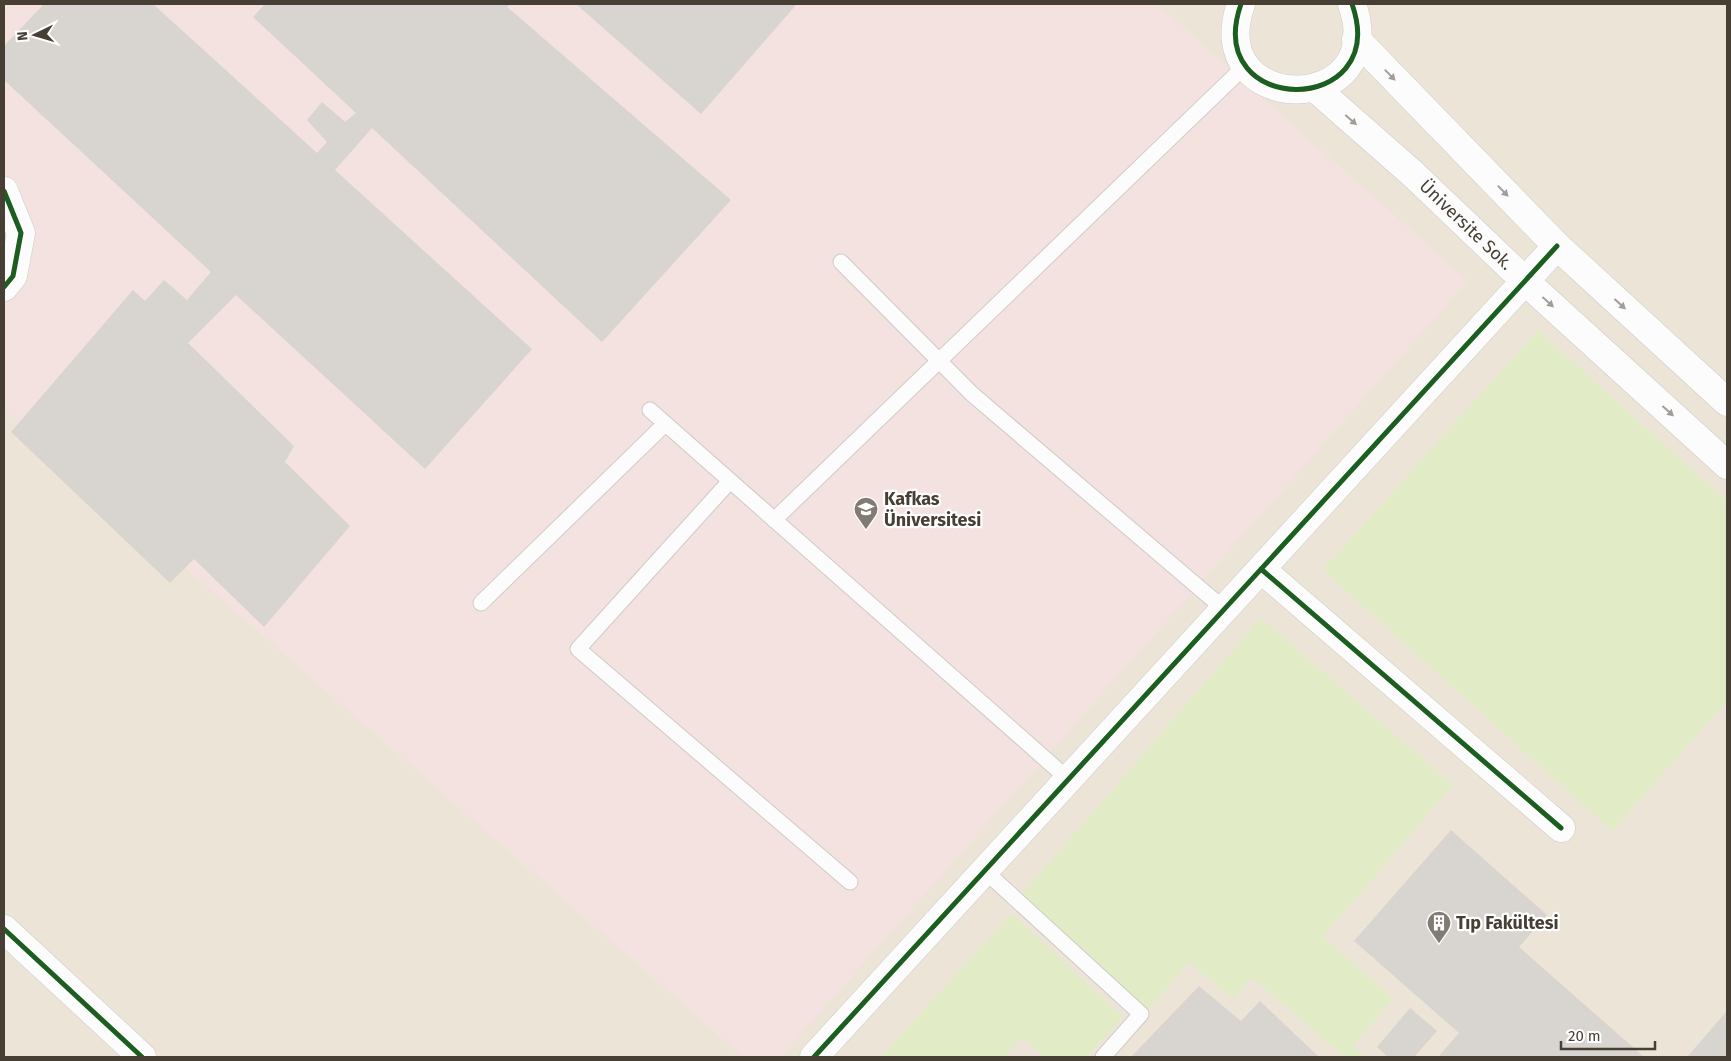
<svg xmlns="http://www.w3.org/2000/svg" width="1731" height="1061" font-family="'Fira Sans',sans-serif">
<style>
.education{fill:#ece4d7}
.medical{fill:#f3e2df}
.green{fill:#e1ecc6}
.building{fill:#d8d4cf}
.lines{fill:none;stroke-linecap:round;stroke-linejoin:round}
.service-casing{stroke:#cecbc6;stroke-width:17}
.minor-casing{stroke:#cecbc6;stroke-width:29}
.tertiary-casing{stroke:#cecbc6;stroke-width:29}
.service{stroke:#fdfcfc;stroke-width:15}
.minor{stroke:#fdfcfc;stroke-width:28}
.tertiary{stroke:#fdfcfc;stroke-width:28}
.cycleway-casing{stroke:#fff;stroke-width:8}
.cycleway{stroke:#1b5e20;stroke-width:5}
.oneway{fill:#a29d98}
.labels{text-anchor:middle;stroke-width:4.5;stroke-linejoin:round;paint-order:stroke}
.street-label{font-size:18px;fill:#473e34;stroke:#fff}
.poi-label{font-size:18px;font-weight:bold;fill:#473e34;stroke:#fff;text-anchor:start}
</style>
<rect width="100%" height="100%" fill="#f0ede8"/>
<!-- education -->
<path class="education" d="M4 4H1727V1057H4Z"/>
<!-- medical -->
<path class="medical" d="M4 4H1158L1468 281 781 1057H743L4 409Z"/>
<!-- green -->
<path class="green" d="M1538 330 1727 501V702L1612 831 1323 570Z
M1261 618 1453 785 1323 937 1393 998 1353 1046 1366 1057H1344L1252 977 1233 999 1189 962 1147 1011 1018 899Z
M1012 914 1123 1017 1086 1057H1044L1022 1037 1003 1057H880Z"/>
<!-- building -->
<path class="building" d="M44 4H153L317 153 327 142 307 120 322 102 345 122 356 113 253 17 265 4H511L507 7 731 200 602 342 372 128 335 170 532 349 425 469 236 295 188 343 294 446 285 462 350 526 264 627 194 559 170 583 11 432 133 290 145 301 164 280 187 300 211 272 4 80V46Z
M576 4H794L796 5 701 114Z
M1451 830 1547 915 1519 947 1644 1057H1438L1459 1033 1354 941Z
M1199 986 1241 1021 1260 1001 1319 1057H1131Z
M1410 1008 1437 1031 1414 1057H1388L1377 1047Z
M1727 1011V1057H1687Z"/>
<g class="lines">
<defs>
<path id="service" d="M841 262 972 394 1224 609
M650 410 1068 779
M730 481 578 649 850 882
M774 520 1246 65
M481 603 665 424
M985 871 1141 1014 1103 1057"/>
<path id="minor" d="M4 191 21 233 13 276 4 287
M1261 569 1561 828
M4 929 142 1057
M814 1057 1557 246"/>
<g id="tertiary">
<path d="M1241 4C1201 118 1392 118 1352 4"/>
<path d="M1356 39 1557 246 1727 402"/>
<path id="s1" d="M1315 88 1413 174 1525 281 1727 465"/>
</g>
</defs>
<!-- service casing -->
<use href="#service" class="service-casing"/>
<!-- minor casing -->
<use href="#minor" class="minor-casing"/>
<!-- tertiary casing -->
<use href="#tertiary" class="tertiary-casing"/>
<!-- service -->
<use href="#service" class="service"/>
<!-- minor -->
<use href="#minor" class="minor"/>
<!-- tertiary -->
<use href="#tertiary" class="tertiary"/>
<defs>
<path id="cycleway" d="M1241 4C1201 118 1392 118 1352 4
M4 191 21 233 13 276 4 287
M1261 569 1561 828
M4 929 142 1057
M814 1057 1557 246"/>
</defs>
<!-- cycleway casing -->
<use href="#cycleway" class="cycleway-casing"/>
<!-- cycleway -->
<use href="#cycleway" class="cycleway"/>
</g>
<!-- one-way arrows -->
<defs><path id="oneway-solid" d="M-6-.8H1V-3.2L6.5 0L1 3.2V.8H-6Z" transform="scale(1.25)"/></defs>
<g class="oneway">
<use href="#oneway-solid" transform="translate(1390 75) rotate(46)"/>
<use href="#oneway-solid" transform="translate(1351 120) rotate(41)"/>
<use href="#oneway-solid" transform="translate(1503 191) rotate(46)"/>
<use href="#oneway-solid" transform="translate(1548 302) rotate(42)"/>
<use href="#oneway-solid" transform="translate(1620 304) rotate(42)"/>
<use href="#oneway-solid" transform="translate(1668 411) rotate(42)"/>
</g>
<!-- icons -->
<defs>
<symbol id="university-pin" viewBox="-11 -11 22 30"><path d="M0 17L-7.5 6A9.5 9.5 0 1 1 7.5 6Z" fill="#827b73" stroke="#fff"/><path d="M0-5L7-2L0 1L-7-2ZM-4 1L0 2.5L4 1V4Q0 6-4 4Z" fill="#fff"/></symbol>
<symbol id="building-pin" viewBox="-11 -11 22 30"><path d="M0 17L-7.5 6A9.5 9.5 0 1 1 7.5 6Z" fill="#827b73" stroke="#fff"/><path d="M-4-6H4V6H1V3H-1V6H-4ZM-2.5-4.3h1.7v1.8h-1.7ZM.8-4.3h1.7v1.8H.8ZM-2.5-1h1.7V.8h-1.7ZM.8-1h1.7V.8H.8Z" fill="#fff"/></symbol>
</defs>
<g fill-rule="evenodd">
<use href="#university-pin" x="852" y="495" width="28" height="38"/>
<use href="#building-pin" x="1425" y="909" width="28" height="38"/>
</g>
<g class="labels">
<!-- street labels -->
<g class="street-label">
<text dy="6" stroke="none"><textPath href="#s1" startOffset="204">Üniversite Sok.</textPath></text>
</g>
<!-- poi labels -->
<g class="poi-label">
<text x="884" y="505">Kafkas<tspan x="884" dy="21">Üniversitesi</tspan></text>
<text x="1456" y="929">Tıp Fakültesi</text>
</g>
</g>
<!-- border -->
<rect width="1731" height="1061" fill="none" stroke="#473e34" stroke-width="10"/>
<!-- north arrow -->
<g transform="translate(35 35) rotate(265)" stroke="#ffffff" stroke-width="4" paint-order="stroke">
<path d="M0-4L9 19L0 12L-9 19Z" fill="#473e34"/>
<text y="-8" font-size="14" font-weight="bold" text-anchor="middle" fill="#473e34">N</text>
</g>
<!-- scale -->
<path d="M1561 1041v8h94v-8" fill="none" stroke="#473e34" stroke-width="2.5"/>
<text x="1568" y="1041" font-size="15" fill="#473e34" stroke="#ffffff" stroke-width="4" paint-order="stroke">20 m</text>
</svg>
